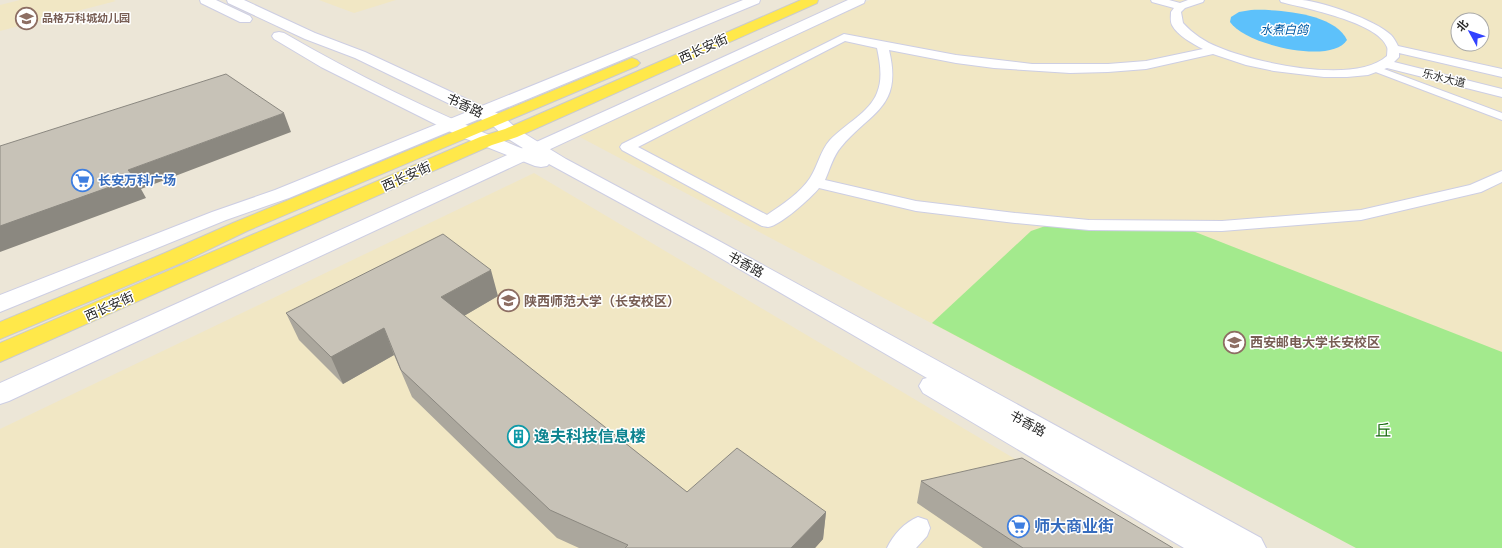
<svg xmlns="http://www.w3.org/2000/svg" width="1502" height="548" font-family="'DM Sans','Noto Sans SC',sans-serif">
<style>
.education{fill:#f1e7c4;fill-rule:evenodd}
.green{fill:#a3ea8d}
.water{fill:#5dc1fb}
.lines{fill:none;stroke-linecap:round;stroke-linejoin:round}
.pedestrian-casing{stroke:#cdcee3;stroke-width:2}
.minor-casing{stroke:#cdcee3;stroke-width:2}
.tertiary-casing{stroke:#cdcee3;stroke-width:2}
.secondary-casing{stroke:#cdcee3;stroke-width:2}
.primary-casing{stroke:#cbcbcb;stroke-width:2}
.pedestrian{fill:#fff;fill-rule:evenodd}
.minor{fill:#fff;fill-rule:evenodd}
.tertiary{fill:#fff;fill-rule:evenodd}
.secondary{fill:#fff;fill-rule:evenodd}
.primary{fill:#ffe84a;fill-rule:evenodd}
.wall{fill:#aba79d}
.shaded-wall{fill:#8b8880}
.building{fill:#c7c2b7;stroke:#8b8880}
.labels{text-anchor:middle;stroke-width:3;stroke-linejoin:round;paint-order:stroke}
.far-education-label{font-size:11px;font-weight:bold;fill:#785e54;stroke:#fff;text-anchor:start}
.far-street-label{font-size:11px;fill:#282828;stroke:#fff}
.far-water-label{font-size:12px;font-style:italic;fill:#005aa4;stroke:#fff}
.street-label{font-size:13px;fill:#282828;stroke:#fff}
.shop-label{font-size:13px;font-weight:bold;fill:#366cbe;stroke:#fff;text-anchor:start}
.education-label{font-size:13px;font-weight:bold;fill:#785e54;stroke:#fff;text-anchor:start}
.near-park-label{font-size:16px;fill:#1b6b11;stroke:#fff}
.near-culture-label{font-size:16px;font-weight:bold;fill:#0d838f;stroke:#fff;text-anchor:start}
.near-shop-label{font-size:16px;font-weight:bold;fill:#366cbe;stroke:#fff;text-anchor:start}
</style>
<rect width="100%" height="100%" fill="#ece6d7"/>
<!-- education -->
<path class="education" d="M20 0H113L116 1 0 31V5Z
M319 0H396L354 13Z
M870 0H1502V548H1356L576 135ZM1458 20H1482V44H1458Z
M534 173 1165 548H0V429Z"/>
<!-- green -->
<path class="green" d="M1054 223 1185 228 1502 352V548H1356L932 323 1031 231Z"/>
<!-- water -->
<path class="water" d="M1251 10C1277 9 1335 13 1347 40 1332 65 1245 45 1230 22L1231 17 1239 12Z"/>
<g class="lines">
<defs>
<path id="pedestrian" d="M1376 66 1502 113V120L1373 71 1371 69Z"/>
<path id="minor" d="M1151 0H1169L1180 3 1188 0H1204L1203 2 1185 8 1181 12 1183 23C1193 34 1205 42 1218 47 1255 63 1355 85 1387 56 1387 53 1388 49 1387 47 1378 22 1304 8 1281 2L1280 0C1287 0 1294 0 1302 0 1324 2 1375 20 1391 35 1394 38 1396 42 1398 46L1502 69V77L1399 53V57L1394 62 1502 89V97L1387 68 1368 75 1347 77H1324L1274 71 1246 65 1213 54 1146 69 1108 72 1070 73 994 68 956 63 889 50C903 108 871 111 841 147 833 156 830 169 825 180L916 201 1015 213 1089 220 1222 221 1361 210 1470 185 1502 171V182L1481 192 1361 220 1222 231 1089 230 1015 223 916 211 819 188C812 197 780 226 768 227 767 227 763 226 762 226L622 150 620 147 622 144 844 34 956 55 1032 64H1108L1146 61 1203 49C1193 44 1177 35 1172 25 1170 21 1171 16 1171 12L1174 8 1152 2ZM845 41 877 48C880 62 883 79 877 93 869 113 845 124 830 140 820 151 818 166 810 178 800 193 783 204 767 215L638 147Z
M918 517 927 520 930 528 927 536 916 548H887C893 535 905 522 918 517Z"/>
<path id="tertiary" d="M200 0H216L250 16 252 19 250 22H240L201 3Z
M227 0H244L315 33 365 52 503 116 517 129 566 159 719 241 1261 538 1266 548H1184L923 393 919 386 923 379 927 378 705 249 549 164 547 166 541 167 535 166 459 136 321 67 274 39 272 36 274 33 279 32 284 33C361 78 443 117 526 150L505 137 491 124 355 58 305 39 228 3Z"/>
<path id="secondary" d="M743 0H760L759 3 289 198 226 220 0 312V295L212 212 275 190Z
M848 0H865L864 3 9 401 0 404V383L614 107Z"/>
<path id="primary" d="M801 0H818L817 3 517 137 492 145 0 362V343L480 137 505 129Z
M632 58 637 60 640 63 637 66 247 231 181 263 0 339V322L165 253 233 223Z"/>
</defs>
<!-- pedestrian casing -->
<use href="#pedestrian" class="pedestrian-casing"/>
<!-- minor casing -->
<use href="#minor" class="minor-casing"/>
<!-- tertiary casing -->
<use href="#tertiary" class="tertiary-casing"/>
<!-- secondary casing -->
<use href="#secondary" class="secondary-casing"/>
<!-- primary casing -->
<use href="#primary" class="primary-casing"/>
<!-- pedestrian -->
<use href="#pedestrian" class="pedestrian"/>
<!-- minor -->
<use href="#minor" class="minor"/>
<!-- tertiary -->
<use href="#tertiary" class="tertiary"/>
<!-- secondary -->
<use href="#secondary" class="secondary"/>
<!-- primary -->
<use href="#primary" class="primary"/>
</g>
<!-- wall -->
<path class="wall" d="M498 296 464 316 687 492 826 512 823 539 815 548H579L557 538 412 397 394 355 343 384 299 340 286 313Z
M921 481 1173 548H983L917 503Z"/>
<!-- shaded-wall -->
<path class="shaded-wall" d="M284 113 291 132 141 189 146 198 0 252V226L128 170Z
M491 270 498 296 450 324 441 297Z
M384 328 394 355 343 384 331 357Z
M826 512 823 539 815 548H791Z"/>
<!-- building -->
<path class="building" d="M226 74 284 113 128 170 135 178 0 226V146Z
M443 234 491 270 441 297 687 492 737 448 826 512 791 548H625L628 545 550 510 401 370 384 328 331 357 286 313Z
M1022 458 1173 548H1023L921 481Z"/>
<!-- icons -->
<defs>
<symbol id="school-ring" viewBox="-11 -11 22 22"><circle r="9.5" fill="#fff" stroke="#8d6e63" stroke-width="1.5"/><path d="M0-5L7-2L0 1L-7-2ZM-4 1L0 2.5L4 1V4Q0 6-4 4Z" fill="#8d6e63"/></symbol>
<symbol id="supermarket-ring" viewBox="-11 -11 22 22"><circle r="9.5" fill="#fff" stroke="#3f7fe0" stroke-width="1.5"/><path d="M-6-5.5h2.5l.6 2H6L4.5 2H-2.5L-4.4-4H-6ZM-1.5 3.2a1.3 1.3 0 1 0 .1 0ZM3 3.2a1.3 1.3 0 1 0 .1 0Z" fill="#3f7fe0"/></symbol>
<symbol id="university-ring" viewBox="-11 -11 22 22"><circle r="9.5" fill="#fff" stroke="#8d6e63" stroke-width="1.5"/><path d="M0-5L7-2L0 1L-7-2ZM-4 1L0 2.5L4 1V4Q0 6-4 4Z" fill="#8d6e63"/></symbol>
<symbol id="building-ring" viewBox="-11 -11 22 22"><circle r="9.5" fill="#fff" stroke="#0f9aa8" stroke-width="1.5"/><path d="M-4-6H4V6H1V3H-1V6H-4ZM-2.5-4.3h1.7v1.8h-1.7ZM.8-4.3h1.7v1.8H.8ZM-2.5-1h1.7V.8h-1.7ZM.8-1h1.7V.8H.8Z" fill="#0f9aa8"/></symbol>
</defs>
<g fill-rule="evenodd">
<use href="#school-ring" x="14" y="6" width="25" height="25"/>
<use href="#supermarket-ring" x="70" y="168" width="25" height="25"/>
<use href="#university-ring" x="496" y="288" width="25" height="25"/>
<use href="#university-ring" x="1222" y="330" width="25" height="25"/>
<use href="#building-ring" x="506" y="424" width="25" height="25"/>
<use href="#supermarket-ring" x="1006" y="514" width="25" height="25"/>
</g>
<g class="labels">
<!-- far-education labels -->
<g class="far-education-label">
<text x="42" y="22">品格万科城幼儿园</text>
</g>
<!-- far-street labels -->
<g class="far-street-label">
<text transform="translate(1444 78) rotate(14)" y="4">乐水大道</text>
</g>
<!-- far-water labels -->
<g class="far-water-label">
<text x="1284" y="34">水煮白鸽</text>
</g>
<!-- street labels -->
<g class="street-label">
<text transform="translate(703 48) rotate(-24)" y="5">西长安街</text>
<text transform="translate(465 105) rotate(25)" y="5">书香路</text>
<text transform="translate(406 176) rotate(-24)" y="5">西长安街</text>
<text transform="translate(746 264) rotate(29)" y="5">书香路</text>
<text transform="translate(109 306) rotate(-24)" y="5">西长安街</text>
<text transform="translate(1028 423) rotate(29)" y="5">书香路</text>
</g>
<!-- shop labels -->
<g class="shop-label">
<text x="98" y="185">长安万科广场</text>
</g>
<!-- education labels -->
<g class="education-label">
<text x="524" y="306">陕西师范大学（长安校区）</text>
<text x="1250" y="347">西安邮电大学长安校区</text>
</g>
<!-- near-park labels -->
<g class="near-park-label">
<text x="1383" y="436">丘</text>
</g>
<!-- near-culture labels -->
<g class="near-culture-label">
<text x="534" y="442">逸夫科技信息楼</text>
</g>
<!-- near-shop labels -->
<g class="near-shop-label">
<text x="1034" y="532">师大商业街</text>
</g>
</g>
<!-- north arrow -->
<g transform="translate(1470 32) rotate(310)"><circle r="19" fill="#ffffff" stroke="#a9a9a9"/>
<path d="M0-3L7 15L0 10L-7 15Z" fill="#3242ff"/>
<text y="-6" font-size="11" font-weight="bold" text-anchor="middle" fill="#282828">北</text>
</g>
</svg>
